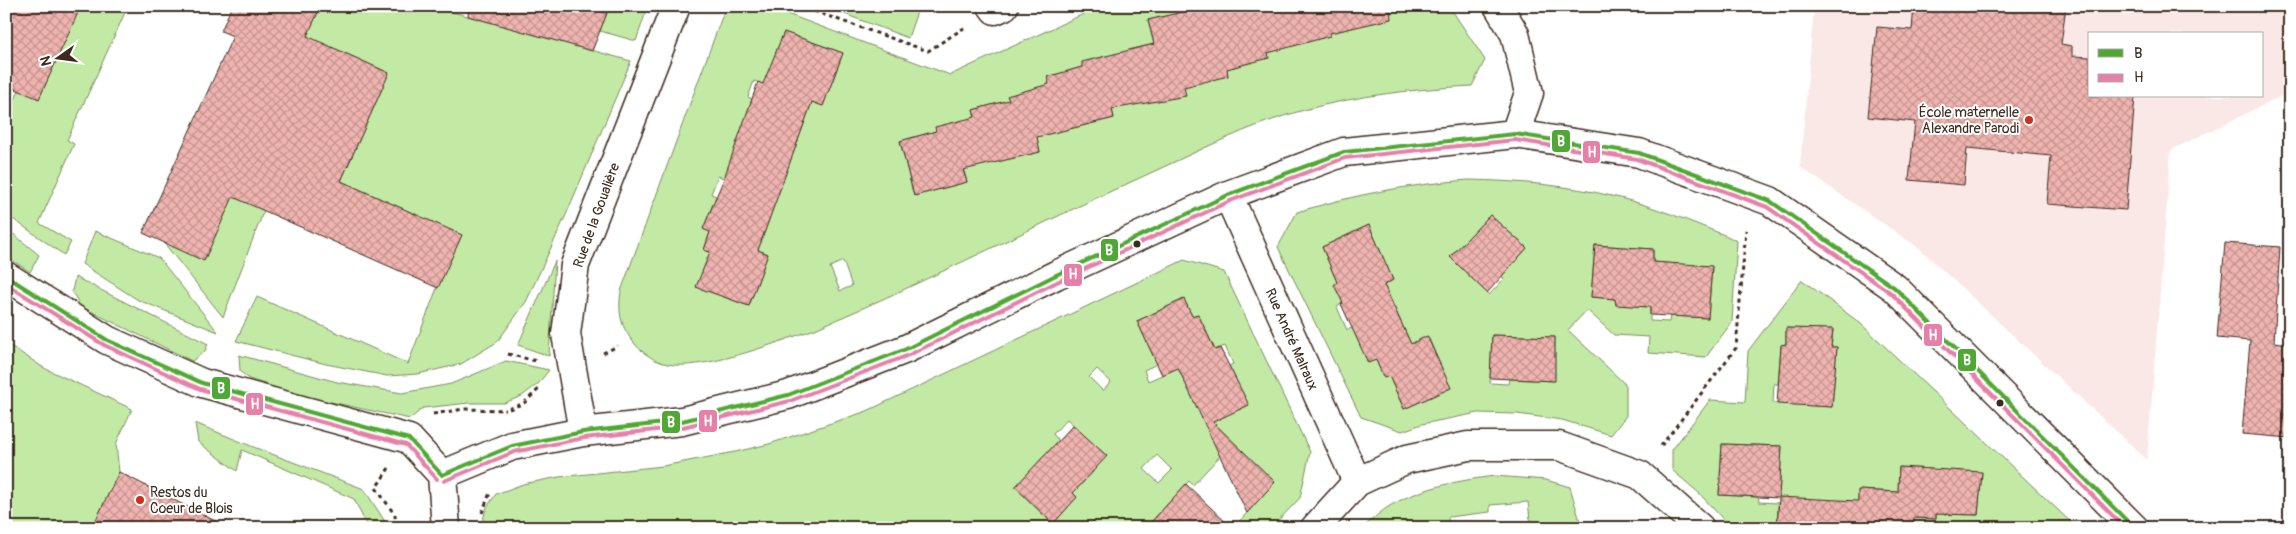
<svg xmlns="http://www.w3.org/2000/svg" width="2296" height="534" font-family="Pangolin,sans-serif">
<style>
.built{fill:#fae8e7;fill-rule:evenodd}
.green{fill:#c2eaa5;stroke:#7e8a62;fill-rule:evenodd}
.building{fill:url(#building-cross-hatch);stroke:#3b2a1e}
.lines{fill:none;stroke-linecap:round;stroke-linejoin:round}
.street-casing{stroke:#3b2a1e;stroke-width:31}
.secondary-casing{stroke:#3b2a1e;stroke-width:31}
.path{stroke:#3b2a1e;stroke-width:3;stroke-dasharray:4 4;stroke-linecap:butt}
.street{stroke:#fff;stroke-width:28}
.secondary{stroke:#fff;stroke-width:28}
.bus-1-casing{stroke:#fff;stroke-width:8}
.bus-2-casing{stroke:#fff;stroke-width:8}
.bus-1{stroke:#4fa833;stroke-width:4}
.bus-2{stroke:#e580a9;stroke-width:4}
.poi-dot{fill:#c8321e;stroke:#fff;stroke-width:2}
.bus-dot{fill:#3b2a1e;stroke:#fff;stroke-width:2}
.labels{text-anchor:middle;stroke-width:4;stroke-linejoin:round;paint-order:stroke}
.poi-label{font-size:14px;fill:#3b2a1e;stroke:#fff;text-anchor:end}
.street-label{font-size:14px;fill:#3b2a1e;stroke:#fff}
.line-badge{stroke:#fff;stroke-width:2}
.badge-label{font-size:14px;text-anchor:middle;font-weight:bold;fill:#fff}
</style>
<defs>
<pattern id="building-cross-hatch" width="8" height="8" patternUnits="userSpaceOnUse" patternTransform="scale(1.25)"><rect width="8" height="8" fill="#f0b4b0"/><path d="M0 0l8 8M0 8l8-8" fill="none" stroke="#c4938f"/></pattern>
</defs>
<rect width="100%" height="100%" fill="#fff"/>
<filter id="ink" filterUnits="userSpaceOnUse"><feTurbulence type="fractalNoise" baseFrequency=".02" numOctaves="2"/><feDisplacementMap in="SourceGraphic" scale="10" xChannelSelector="R" yChannelSelector="G"/><feConvolveMatrix kernelMatrix="1 2 1 2 8 2 1 2 1" color-interpolation-filters="sRGB"/></filter>
<g filter="url(#ink)">
<!-- built -->
<path class="built" d="M1814 6H2290V92L2171 150 2147 460 1919 248 1800 167ZM2090 34H2262V96H2090Z"/>
<!-- green -->
<path class="green" d="M62 6H128L67 140 74 144 39 223 71 242 64 255 6 214V114H9L19 90 39 98 58 57Z
M321 6H451L449 11 631 61 566 215 526 302 497 342 461 364 418 374 387 376 326 364 236 341 257 297 408 364 437 288 461 235 341 181 389 73 336 49 297 57Z
M588 6H648L636 41 600 31 607 13Z
M726 6H766L950 75 1101 6H1191L1195 25 1166 16 1148 20 1154 44 1128 50 1141 101 1183 83 1228 76 1226 65 1269 58 1266 44 1330 36V33L1352 28 1370 17 1394 11 1393 6H1449L1485 60 1472 86C1415 89 1360 95 1304 110 1248 125 1197 152 1144 176 1034 226 926 282 815 329 779 342 711 368 674 365 659 364 644 355 635 344 620 327 618 312 621 291ZM784 32 843 53 823 106 812 102 793 154 740 134 752 99 748 97 754 81 770 87 777 49ZM1099 58 1114 118 1061 131 1047 77 1082 67ZM1026 91 1040 152 987 164 973 110 1009 100 1008 96ZM952 123 967 182 914 196 900 141 936 131ZM718 176 777 197 758 250 768 254 749 306 697 287 710 252 704 250 710 232 703 229 716 196 711 194ZM843 261 852 286 840 291 830 267Z
M823 6H919L908 38Z
M244 172 264 210 223 317 164 243Z
M1468 180C1517 181 1568 185 1616 197 1654 206 1691 222 1727 236L1737 241 1732 322 1706 357 1648 353 1649 337 1614 335 1587 310 1568 330 1626 385V416L1611 435 1562 420 1517 414 1478 413 1422 424 1402 431 1361 417 1278 247 1297 212C1357 194 1406 185 1468 180ZM1490 215 1527 248 1502 276 1504 279 1489 295 1450 257ZM1369 225 1393 280 1384 285 1411 344 1428 336 1450 388 1404 409 1389 376 1383 377 1376 360 1352 328 1347 330 1337 307 1343 303 1334 285 1337 282 1322 247ZM1595 245 1653 249V262L1712 267 1708 318 1670 316 1669 322 1650 321V307L1616 305 1615 299 1591 297ZM1492 335 1555 337 1554 381 1509 379 1508 384 1490 383Z
M6 228 39 255 30 272 6 256Z
M95 231 159 258 218 332 138 300 82 264Z
M1184 260 1224 272 1310 452 1300 498 1271 528H1223L1230 521 1236 525 1275 482 1233 442 1193 485 1189 481 1147 526 1148 528H1100L1093 521 1086 528H480L487 507 496 494 523 484 559 477 663 466 735 452 769 444 867 411ZM1184 299 1192 316 1198 314 1215 350 1225 346 1233 364 1229 366 1248 405 1178 368 1148 381 1144 370 1157 364 1137 321ZM1097 369 1111 382 1103 391 1089 377ZM1067 419 1102 452 1093 472 1073 493 1077 497 1053 524 1015 487 1059 441 1053 434ZM1157 455 1172 470 1159 483 1144 469Z
M555 261 549 356 518 345Z
M75 277 208 344 205 351 192 361 80 306 72 291Z
M1802 280 1860 323 2077 528H1914V518L1936 519V514L1978 515 1982 473 1899 467 1898 492 1859 490 1857 507 1779 497 1782 446 1722 444 1719 495 1758 497 1759 502 1778 503 1777 528H1731L1699 493 1672 470V450L1710 400 1745 402 1748 351ZM1786 328 1833 330 1831 347H1837L1832 407 1773 403 1774 384H1778L1781 345 1786 344Z
M6 343 44 368 132 409 116 444 119 472 92 528H6Z
M239 355 337 382 402 393 451 384 506 361 549 370 538 384 522 396 504 403H469L423 408 410 419 298 395 249 379 240 371Z
M195 423 256 448 364 489 384 520 385 528H366V524L354 499 242 450 237 471 198 442Z
M1495 476 1546 480 1570 487 1582 528H1531L1528 502 1490 505V512L1448 517 1449 528H1362C1372 520 1382 510 1393 504 1424 487 1461 480 1495 476Z"/>
<!-- building -->
<path class="building" d="M6 6H81L39 99 6 85Z
M232 6H321L307 36 389 73 341 181 462 235 438 288 233 197 204 261 143 233 233 36 221 31Z
M469 6H588L607 13 592 51 468 16Z
M1208 6H1390L1391 19 1330 33V36L1268 53 1269 58 1227 69 1228 76 1184 87 1186 96 1112 109 1114 118 1037 137 1040 152 963 170 967 182 914 196 900 141 936 131 935 127 975 117 973 110 1009 100 1007 96 1049 84 1047 77 1082 67V62L1154 44 1148 20Z
M1914 6H2066L2061 44 2072 46V56L2090 57V96H2135L2126 210 2047 204 2051 156 1967 148 1964 185 1909 180 1915 122 1868 117 1877 27 1912 30Z
M784 32 843 53 823 106 812 102 758 250 768 254 749 306 696 287 710 252 704 250 710 232 703 229 724 178 758 82 763 84Z
M1490 215 1527 248 1487 293 1450 257Z
M1369 225 1393 280 1384 285 1411 344 1427 336 1451 388 1404 409 1389 376 1384 378 1376 360 1368 363 1341 304 1343 303 1334 285 1337 282 1322 247Z
M2225 243 2280 247 2274 342 2290 344V438L2242 434 2250 341 2217 338Z
M1595 245 1653 249V262L1712 266 1708 318 1650 315V307L1616 305 1615 299 1591 297Z
M1184 299 1192 316 1198 314 1215 350 1220 348 1249 405 1213 422 1275 482 1247 513 1178 368 1162 375 1137 321Z
M1786 328 1833 329 1831 347H1837L1832 407 1777 404 1781 345 1786 344Z
M1492 335 1555 337V381L1490 378Z
M1073 425 1107 456 1073 493 1077 497 1053 524 1015 487Z
M1722 444 1782 446 1779 497 1858 501V490L1898 492 1899 467 1982 472 1978 515 1936 514V519L1914 518V528H1777L1779 498 1719 495Z
M119 472 229 528H92Z
M1186 484 1232 528H1146Z"/>
<g class="lines">
<defs>
<path id="street" d="M992 6 995 10 1004 6
M1498 6 1515 34 1529 93 1515 134
M1228 195 1357 482
M583 432 566 334 575 265 676 6
M442 475 512 446 583 432 682 421 788 395 906 349 1056 275 1228 195 1344 152 1515 134 1639 153 1770 201 1895 288 2134 528
M1315 528 1357 482 1407 459 1468 446H1559L1640 475 1700 528"/>
<path id="secondary" d="M6 276 107 340 202 383 409 439 442 475 446 528"/>
</defs>
<!-- street casing -->
<use href="#street" class="street-casing"/>
<!-- secondary casing -->
<use href="#secondary" class="secondary-casing"/>
<!-- path -->
<path class="path" d="M799 6 928 51 964 28
M603 353 618 346
M508 354 536 361
M509 409 524 403 541 387
M433 414 464 409 506 410
M1661 446 1736 348 1746 230
M389 468 376 488 395 515 396 528
M482 513 490 493"/>
<!-- street -->
<use href="#street" class="street"/>
<!-- secondary -->
<use href="#secondary" class="secondary"/>
<defs>
<path id="bus-1" d="M6 276 107 340 202 383 409 439 442 475
M442 475 512 446 583 432 682 421 788 395 906 349 1056 275 1228 195 1344 152 1515 134 1639 153 1770 201 1895 288 2134 528"/>
<path id="bus-2" d="M6 284 104 345 200 389 406 445 437 479
M444 481 514 452 584 438 683 427 790 401 909 355 1059 281 1230 201 1345 158 1515 140 1637 159 1767 207 1891 293 2125 528"/>
</defs>
<!-- bus-1 casing -->
<use href="#bus-1" class="bus-1-casing"/>
<!-- bus-2 casing -->
<use href="#bus-2" class="bus-2-casing"/>
<!-- bus-1 -->
<use href="#bus-1" class="bus-1"/>
<!-- bus-2 -->
<use href="#bus-2" class="bus-2"/>
</g>
</g>
<!-- markers -->
<g class="poi-dot">
<circle cx="2029" cy="120" r="5"/>
<circle cx="140" cy="500" r="5"/>
</g>
<g class="bus-dot">
<circle cx="1137" cy="244" r="4.5"/>
<circle cx="2000" cy="403" r="4.5"/>
</g>
<g class="labels">
<!-- poi labels -->
<g class="poi-label">
<text x="2019" y="117">École maternelle<tspan x="2019" dy="16">Alexandre Parodi</tspan></text>
<text x="150" y="497" text-anchor="start">Restos du<tspan x="150" dy="16">Coeur de Blois</tspan></text>
</g>
<!-- street labels -->
<g class="street-label">
<text transform="translate(596 215) rotate(-70)" y="5">Rue de la Goualière</text>
<text transform="translate(1292 339) rotate(66)" y="5">Rue André Malraux</text>
</g>
</g>
<g class="line-badge">
<rect x="1551" y="129" width="20" height="24" rx="5" fill="#4fa833"/>
<rect x="1582" y="140" width="19" height="24" rx="5" fill="#e580a9"/>
<rect x="1100" y="238" width="19" height="24" rx="5" fill="#4fa833"/>
<rect x="1063" y="263" width="20" height="24" rx="5" fill="#e580a9"/>
<rect x="1923" y="323" width="20" height="24" rx="5" fill="#e580a9"/>
<rect x="1957" y="348" width="20" height="24" rx="5" fill="#4fa833"/>
<rect x="211" y="376" width="20" height="24" rx="5" fill="#4fa833"/>
<rect x="245" y="392" width="19" height="24" rx="5" fill="#e580a9"/>
<rect x="698" y="409" width="20" height="24" rx="5" fill="#e580a9"/>
<rect x="661" y="410" width="20" height="24" rx="5" fill="#4fa833"/>
</g>
<g class="badge-label">
<text x="1561" y="146">B</text>
<text x="1592" y="157">H</text>
<text x="1109" y="255">B</text>
<text x="1073" y="279">H</text>
<text x="1933" y="340">H</text>
<text x="1967" y="365">B</text>
<text x="221" y="393">B</text>
<text x="255" y="409">H</text>
<text x="708" y="426">H</text>
<text x="671" y="427">B</text>
</g>
<!-- margin -->
<rect width="2296" height="534" fill="none" stroke="#fff" stroke-width="25"/>
<rect x="12" y="12" width="2271" height="509" fill="none" stroke="#3b2a1e" stroke-width="2" filter="url(#ink)"/>
<!-- legend -->
<rect x="2088" y="32" width="175" height="65" fill="#ffffff" stroke="#b1aaa5"/>
<rect x="2098" y="49" width="25" height="8" fill="#4fa833" stroke="#b1aaa5"/>
<text x="2134" y="58" font-size="15" fill="#3b2a1e">B</text>
<rect x="2098" y="74" width="25" height="8" fill="#e580a9" stroke="#b1aaa5"/>
<text x="2134" y="82" font-size="15" fill="#3b2a1e">H</text>
<!-- north arrow -->
<g transform="translate(58 58) rotate(256)" stroke="#ffffff" stroke-width="4" paint-order="stroke">
<path d="M0-4L9 19L0 12L-9 19Z" fill="#3b2a1e"/>
<text y="-8" font-size="14" font-weight="bold" text-anchor="middle" fill="#3b2a1e">N</text>
</g>
</svg>
